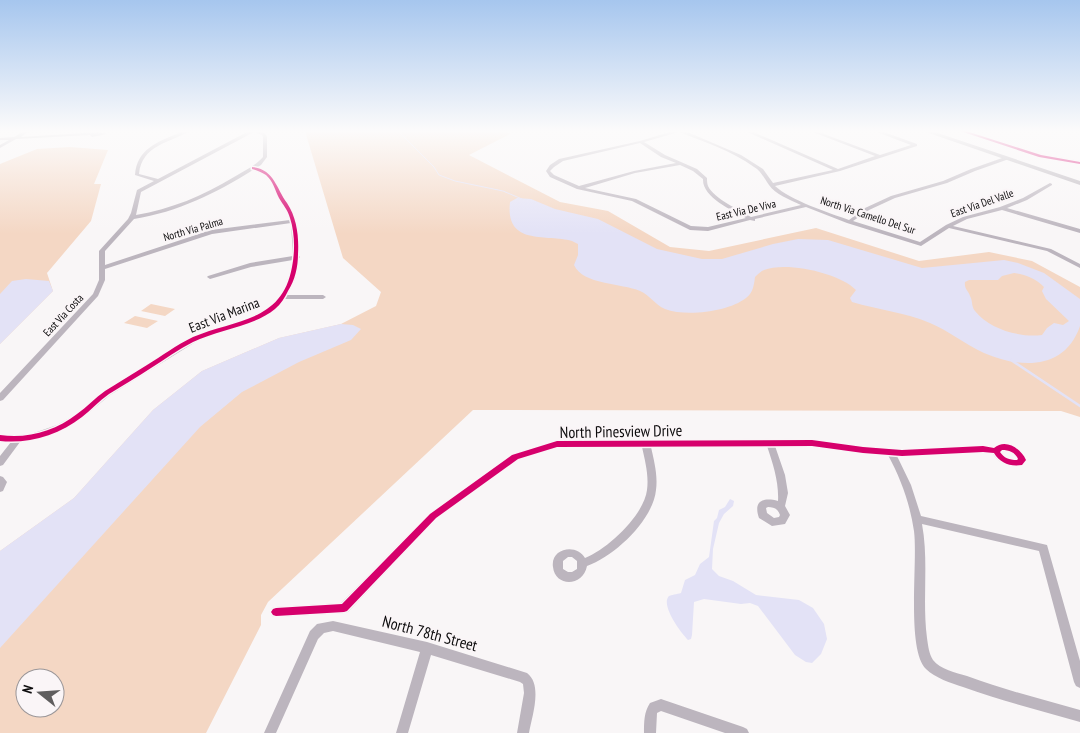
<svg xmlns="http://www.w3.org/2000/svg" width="1080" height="733" font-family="'PT Sans Narrow',sans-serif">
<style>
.green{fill:#f4d7c4;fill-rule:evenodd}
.water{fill:#e3e2f6;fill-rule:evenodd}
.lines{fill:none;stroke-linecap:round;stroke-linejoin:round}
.stream-far1{stroke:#e3e2f6;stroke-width:1}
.stream{stroke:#e3e2f6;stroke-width:2.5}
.street{fill:#bcb5be;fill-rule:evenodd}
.secondary{fill:#bbb5bc;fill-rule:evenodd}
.cycleway-casing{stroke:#faf5f7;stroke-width:3}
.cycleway{fill:#d6006c;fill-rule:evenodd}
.labels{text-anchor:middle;stroke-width:4.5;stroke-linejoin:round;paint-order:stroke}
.far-street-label{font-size:11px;fill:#0c0b0c;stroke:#faf5f7}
.street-label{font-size:14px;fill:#0c0b0c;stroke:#faf5f7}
.near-street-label{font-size:16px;fill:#0c0b0c;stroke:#faf5f7}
</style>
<rect width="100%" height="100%" fill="#f9f6f7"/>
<!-- green -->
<path class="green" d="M305 131H505L510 134 469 155 560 202 608 211 670 247 709 251 816 228 919 261 989 252 1032 261 1080 287V417L1061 411 473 410 268 602 261 615V625L206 733H0V551L74 498 153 410 202 371 279 338 341 324 376 306 381 292 343 258ZM25 678H55V708H25Z
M70 147 108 150 94 184H101L91 221 47 273 53 291 0 344V164L37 149Z
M151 304 175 309 165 316 141 311Z
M135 316 158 321 147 328 124 323Z"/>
<!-- water -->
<path class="water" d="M517 198 531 199 555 209 598 219 657 249 702 259H722L773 244 798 239 828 240 922 268 1004 260 1018 263 1044 273 1080 299C1080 307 1080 319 1080 326 1065 370 1021 369 984 353 965 344 949 331 930 323 905 312 878 310 852 302L850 298 856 290C840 273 786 261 764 270 761 271 757 275 755 277 754 285 753 293 746 298 728 312 686 317 665 309 655 305 650 295 640 291 622 283 583 285 574 265L578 255V244L572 241C545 234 505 246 510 202ZM1014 273C1026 275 1035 278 1044 287L1042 291 1046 299 1069 321 1063 325 1054 323 1047 328 1042 335C1020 338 989 329 975 311 971 306 973 301 970 296 968 290 964 289 965 282L969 280H998L1002 276Z
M26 279 49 281 53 291 0 344V294L12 281Z
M341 324 353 325 361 329 351 340 299 362 242 392 200 427 0 648V551L74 498 153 410 202 371 279 338Z
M730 499 734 501 733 506 724 514 719 523 713 549 712 569 719 576 733 581 756 595 799 600 813 608 824 624 827 639 821 654 812 663 806 662 795 655 758 606 750 603 741 604 704 599 694 602 692 635 691 639 688 640C681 633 660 605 669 596 671 595 677 594 681 593L685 580 695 575 700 564 709 557 714 521 717 518 719 510 725 507Z"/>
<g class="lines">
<!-- stream-far1 -->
<path class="stream-far1" d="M398 131 434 167 439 175 455 181 503 191 522 199"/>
<!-- stream -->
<path class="stream" d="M1011 360 1080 406"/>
<!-- street -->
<path class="street" d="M24 131H29L21 137 99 132 107 134 92 137 90 135 16 139 0 148V145L9 140H0V138L14 137Z
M169 131H190C169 143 142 145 139 174L158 179 249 131H259L265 133 267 137V157L261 165 256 168 268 173 272 177 292 211 297 229 299 256 300 257 299 258 295 279 287 295H323L326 297 323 299H284L273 311 264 316 197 341 110 395 81 419 72 424 44 437 20 442 3 465 0 466V456L11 442 0 441V435L10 436 31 434 57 425 75 415 104 391 186 341 201 334 249 318 268 308 275 303 285 287 291 270 293 260 251 267 210 279 207 277 208 276 250 263 293 256 291 223 212 234 105 269V280L98 296 3 400 0 401V393L93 294 99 280V251L128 219 131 213 137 190 154 181 135 175C137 149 157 142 179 133ZM254 132 262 135 263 137V157C255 166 244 171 234 177 203 196 171 209 136 215L141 192ZM253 170 265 175 269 179 279 199 287 211 290 220 211 230 105 265V251L134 219C178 212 216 193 253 170Z
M673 131H685L741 155 763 169 773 183 833 170 745 131H751L838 169 875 156 810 131H816L880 155 911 145 874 131H881L917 144V146L840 171 775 186C790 200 829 213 849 220L865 208 891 196 943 181 971 169 1005 157H1009V159L975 171 947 183 895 198 869 210 853 221 920 242 946 225 963 217 1000 207 1023 198 1050 183 1052 184V185L1027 200 1007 208 1080 229V233L1002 210 967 219 953 226 1051 249 1080 264V268L1047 251 949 228 921 246 847 223 806 207 755 219V221L750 220 708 231 690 230 632 201 577 189 550 177 546 171 550 165 559 159 640 141ZM679 132C705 142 732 151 754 167 761 171 764 178 769 185 775 194 790 200 801 205L751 217C740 210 714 199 708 186 707 183 707 181 707 178L697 169 665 155 644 142ZM640 143 661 157 676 163 634 171 579 186 554 175 550 171 554 167 563 161ZM680 165 693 171 703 179C702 197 732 210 746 218L708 227 691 226 636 199 585 188 635 173Z
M812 440 863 447 902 450 983 446 994 448C1006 437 1021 448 1026 460L1022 465C1011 468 999 464 993 454L983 452 897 456 911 485 921 516 1047 545 1080 661V688L1076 686 1074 682 1039 551 922 524C929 562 922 600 927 638 928 645 929 654 933 660 940 669 956 673 967 676 1004 690 1042 699 1080 710V722C1041 711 1002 701 963 687 951 683 935 678 926 669 906 649 918 562 914 531 910 504 901 479 888 455L863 453 812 446H775L785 475 788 493 785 506 790 515 785 524 772 526 759 518C753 501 763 497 778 501 779 482 773 464 767 446L651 447C654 461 658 475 656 490 653 520 615 556 587 566 583 587 555 587 553 567 550 548 577 543 585 558 608 549 644 515 647 490 649 475 645 461 642 447H557L518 459 436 519 348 612 344 613 276 617 272 616 271 612 272 608 276 607 341 603 430 513 512 455 557 441ZM1002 450C1009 450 1014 453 1017 459 1010 461 1005 457 1001 452ZM768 507C774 507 778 509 780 515L779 517 774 518 767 513 766 508ZM568 557H572L577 561V569L572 572H568L563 569V561Z
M0 476 3 477 7 482 3 491 0 492Z
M333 621 427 642 527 673C543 685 532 716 529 733H517L524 693 523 684 520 682 431 655 408 733H396L420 652 333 631 324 633 318 639 276 733H264L310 631 317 624Z
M661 699 743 727 747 729 749 733H725L661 711 657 713 656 733H644C644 722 644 712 650 703Z"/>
<!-- secondary -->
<path class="secondary" d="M923 131H932L1080 181V185Z
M959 131H968L1041 154 1080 161V165L1038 157Z"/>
<defs>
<path id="cycleway" d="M960 131H966L1041 155 1080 162V164L1039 157Z
M252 167C274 169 276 188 287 203 297 218 299 237 298 254 298 267 295 280 288 291 285 297 281 304 275 309 255 326 217 330 193 342 179 349 165 359 151 368 138 377 123 385 109 394 99 401 91 410 82 417 59 435 29 444 0 441V435C28 439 55 431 77 414 87 407 95 398 105 391 119 382 133 374 147 365 162 356 176 345 193 337 234 319 282 323 292 267 295 252 295 233 290 218 288 210 283 205 279 198 275 190 273 181 266 175 261 172 256 170 252 169Z
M812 440 863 447 902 450 983 446 994 448C1006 438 1021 449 1026 460L1022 465C1010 467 1000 463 994 453L983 452 902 456 863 453 812 446 557 447 518 459 436 518 347 611 344 612 276 616 273 615 271 612 273 609 276 608 342 604 430 514 512 455 557 441ZM1002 450C1009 450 1015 452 1018 459L1017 460C1009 460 1004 458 1000 452Z"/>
</defs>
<!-- cycleway casing -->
<use href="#cycleway" class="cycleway-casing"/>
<!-- cycleway -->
<use href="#cycleway" class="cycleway"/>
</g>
<!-- sky -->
<linearGradient id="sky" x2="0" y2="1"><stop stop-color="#a6c6ee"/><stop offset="0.56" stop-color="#fcfbfb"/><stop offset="1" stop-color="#fcfbfb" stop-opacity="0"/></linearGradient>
<rect width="1080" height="234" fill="url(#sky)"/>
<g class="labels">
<!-- far-street labels -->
<g class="far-street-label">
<text transform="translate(982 203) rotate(-19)" y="4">East Via Del Valle</text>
<text transform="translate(746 210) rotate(-13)" y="4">East Via De Viva</text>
<text transform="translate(868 215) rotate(18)" y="4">North Via Camello Del Sur</text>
<text transform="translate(193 229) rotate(-16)" y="4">North Via Palma</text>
<text transform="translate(63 315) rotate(-47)" y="4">East Via Costa</text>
</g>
<!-- street labels -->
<g class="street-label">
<text transform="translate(224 315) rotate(-21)" y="5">East Via Marina</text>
</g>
<!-- near-street labels -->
<g class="near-street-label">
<text transform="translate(621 431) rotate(-1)" y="6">North Pinesview Drive</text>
<text transform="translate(430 633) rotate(15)" y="6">North 78th Street</text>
</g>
</g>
<!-- north arrow -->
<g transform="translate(40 693) rotate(287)"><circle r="24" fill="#faf5f7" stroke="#9b9799"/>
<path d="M0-4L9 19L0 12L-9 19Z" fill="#5f5d5e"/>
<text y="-8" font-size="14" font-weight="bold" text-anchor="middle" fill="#0c0b0c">N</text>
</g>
</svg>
